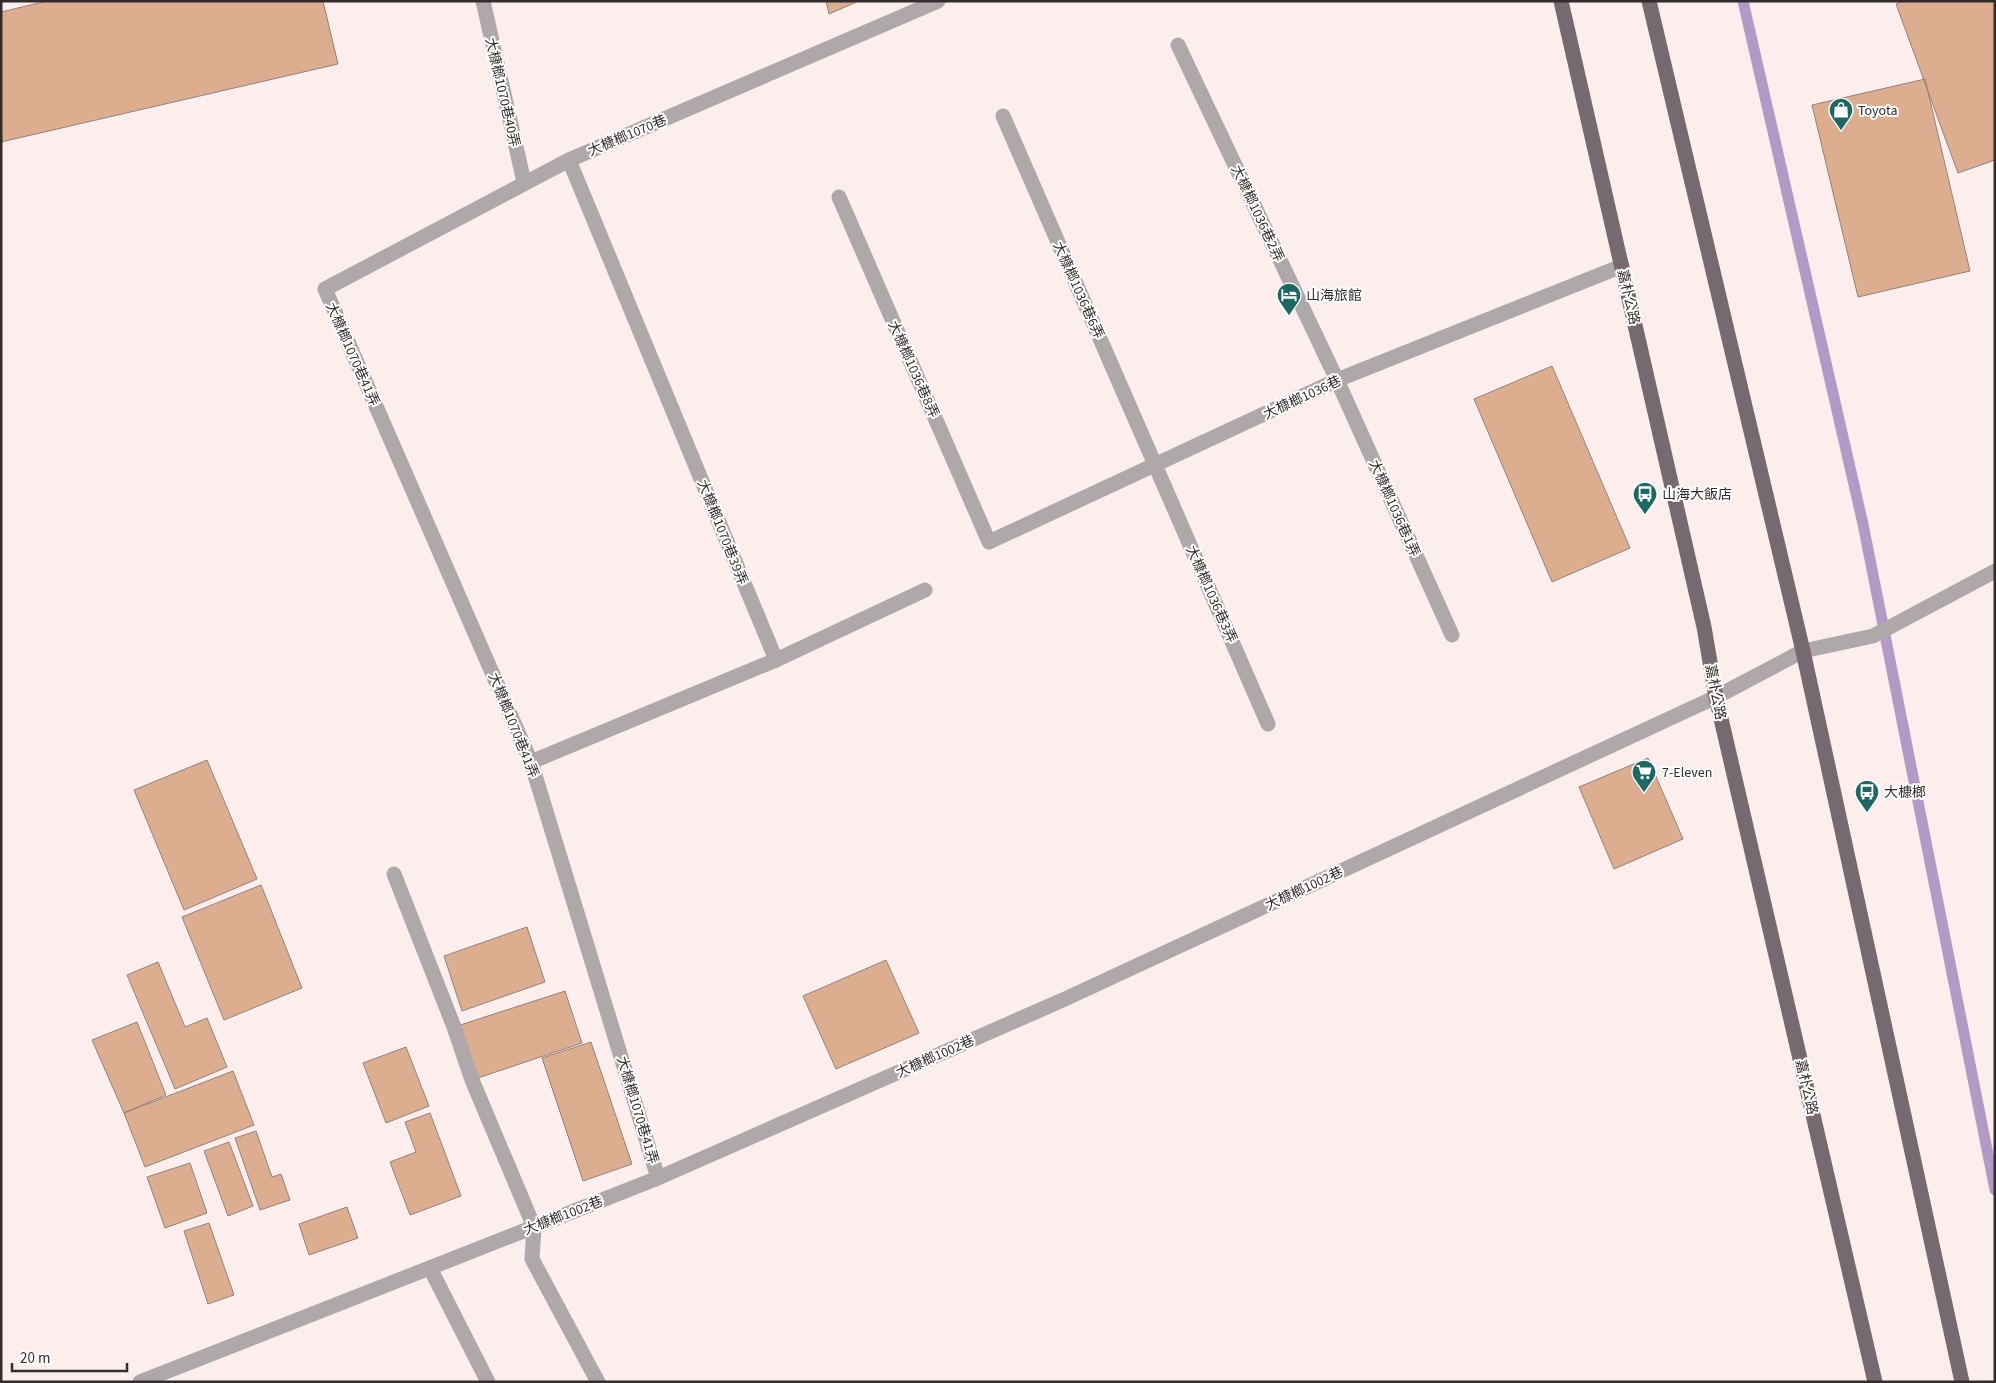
<svg xmlns="http://www.w3.org/2000/svg" width="1996" height="1383" font-family="'Source Sans 3','Noto Sans TC',sans-serif">
<style>
.lines{fill:none;stroke-linecap:round;stroke-linejoin:round}
.stream{stroke:#b39ac6;stroke-width:11}
.building{fill:#dcad8f;stroke:#90837b}
.minor{stroke:#aea8ab;stroke-width:15}
.major{stroke:#766a70;stroke-width:15}
.labels{text-anchor:middle;stroke-width:4;stroke-linejoin:round;paint-order:stroke}
.street-label{font-size:14px;fill:#332c2c;stroke:#fff}
.poi-label{font-size:14px;fill:#332c2c;stroke:#fff;text-anchor:start}
</style>
<rect width="100%" height="100%" fill="#fdeeee"/>
<g class="lines">
<!-- stream -->
<path class="stream" d="M1743 1 1863 524 1995 1190"/>
</g>
<!-- building -->
<path class="building" d="M47 1H323L338 64 1 142V12Z
M826 1H859L829 14Z
M1904 1H1995V160L1958 173 1896 4Z
M1925 79 1970 271 1858 297 1812 105Z
M1552 366 1630 548 1552 582 1474 399Z
M1648 758 1683 839 1614 869 1579 787Z
M207 760 257 879 184 910 134 790Z
M261 885 302 988 224 1020 182 917Z
M527 927 545 982 462 1011 444 956Z
M886 960 919 1033 836 1069 803 996Z
M158 962 185 1027 207 1018 227 1067 175 1089 127 975Z
M565 991 582 1043 472 1080 454 1027Z
M137 1022 166 1095 124 1113 92 1040Z
M591 1042 632 1164 583 1181 542 1058Z
M406 1047 429 1106 386 1123 363 1063Z
M233 1071 254 1125 145 1167 124 1113Z
M430 1113 461 1196 410 1215 390 1162 416 1152 405 1122Z
M256 1131 272 1177 281 1174 290 1200 260 1210 235 1138Z
M229 1142 253 1206 228 1216 204 1151Z
M190 1163 207 1213 165 1228 147 1177Z
M347 1207 358 1238 309 1255 299 1224Z
M209 1223 234 1295 208 1304 184 1231Z"/>
<g class="lines">
<!-- minor -->
<path class="minor" d="M483 1 524 182
M1178 45 1337 380 1452 635
M1003 116 1268 724
M839 197 989 542 1337 380 1622 266
M776 660 925 590
M531 762 776 660 569 160
M394 874 454 1027 472 1080 534 1227 532 1259 598 1382
M658 1178 531 762 325 289 569 160 938 1
M430 1268 488 1382
M140 1382 658 1178 1065 999 1716 697 1803 651 1873 636 1995 571"/>
<!-- major -->
<path class="major" d="M1561 1 1704 627 1716 697 1875 1382
M1649 1 1803 651 1962 1382"/>
</g>
<!-- icons -->
<defs>
<symbol id="shop-pin" viewBox="-11 -11 22 30"><path d="M0 17L-7.5 6A9.5 9.5 0 1 1 7.5 6Z" fill="#1c6865" stroke="#fff"/><path d="M-5-2.5h2.3a2.7 3.5 0 0 1 5.4 0H5L5.5 6h-11ZM-1.5-2.5h3a1.5 2.3 0 0 0-3 0Z" fill="#fff"/></symbol>
<symbol id="hotel-pin" viewBox="-11 -11 22 30"><path d="M0 17L-7.5 6A9.5 9.5 0 1 1 7.5 6Z" fill="#1c6865" stroke="#fff"/><path d="M-6-4.5h1.5V1H6V5H4.5V3h-9V5H-6ZM-4 0a1.8 1.8 0 1 1 3.6 0ZM.5 0V-2.5h3Q6-2.5 6 0Z" fill="#fff"/></symbol>
<symbol id="bus-pin" viewBox="-11 -11 22 30"><path d="M0 17L-7.5 6A9.5 9.5 0 1 1 7.5 6Z" fill="#1c6865" stroke="#fff"/><path d="M-5-6H5V4H4V6H2V4H-2V6H-4V4H-5ZM-3.5-4V0h7V-4ZM-3.5 1.2v1.5H-2V1.2ZM2 1.2v1.5H3.5V1.2Z" fill="#fff"/></symbol>
<symbol id="supermarket-pin" viewBox="-11 -11 22 30"><path d="M0 17L-7.5 6A9.5 9.5 0 1 1 7.5 6Z" fill="#1c6865" stroke="#fff"/><path d="M-6-5.5h2.5l.6 2H6L4.5 2H-2.5L-4.4-4H-6ZM-1.5 3.2a1.3 1.3 0 1 0 .1 0ZM3 3.2a1.3 1.3 0 1 0 .1 0Z" fill="#fff"/></symbol>
</defs>
<g fill-rule="evenodd">
<use href="#shop-pin" x="1827" y="96" width="28" height="38"/>
<use href="#hotel-pin" x="1275" y="281" width="28" height="38"/>
<use href="#bus-pin" x="1631" y="480" width="28" height="38"/>
<use href="#supermarket-pin" x="1630" y="758" width="28" height="38"/>
<use href="#bus-pin" x="1853" y="778" width="28" height="38"/>
</g>
<g class="labels">
<!-- street labels -->
<g class="street-label">
<text transform="translate(503 92) rotate(77)" y="5">大槺榔1070巷40弄</text>
<text transform="translate(627 135) rotate(-23)" y="5">大槺榔1070巷</text>
<text transform="translate(1258 213) rotate(65)" y="5">大槺榔1036巷2弄</text>
<text transform="translate(1079 290) rotate(66)" y="5">大槺榔1036巷6弄</text>
<text transform="translate(1629 297) rotate(77)" y="5">嘉朴公路</text>
<text transform="translate(353 354) rotate(66)" y="5">大槺榔1070巷41弄</text>
<text transform="translate(914 369) rotate(66)" y="5">大槺榔1036巷8弄</text>
<text transform="translate(1302 397) rotate(-25)" y="5">大槺榔1036巷</text>
<text transform="translate(1395 508) rotate(66)" y="5">大槺榔1036巷1弄</text>
<text transform="translate(723 532) rotate(68)" y="5">大槺榔1070巷39弄</text>
<text transform="translate(1212 594) rotate(66)" y="5">大槺榔1036巷3弄</text>
<text transform="translate(1716 692) rotate(79)" y="5">嘉朴公路</text>
<text transform="translate(514 725) rotate(68)" y="5">大槺榔1070巷41弄</text>
<text transform="translate(1304 888) rotate(-25)" y="5">大槺榔1002巷</text>
<text transform="translate(935 1056) rotate(-24)" y="5">大槺榔1002巷</text>
<text transform="translate(1807 1087) rotate(77)" y="5">嘉朴公路</text>
<text transform="translate(638 1110) rotate(73)" y="5">大槺榔1070巷41弄</text>
<text transform="translate(563 1215) rotate(-21)" y="5">大槺榔1002巷</text>
</g>
<!-- poi labels -->
<g class="poi-label">
<text x="1858" y="115">Toyota</text>
<text x="1306" y="300">山海旅館</text>
<text x="1662" y="499">山海大飯店</text>
<text x="1662" y="777">7-Eleven</text>
<text x="1884" y="797">大槺榔</text>
</g>
</g>
<!-- border -->
<rect width="1996" height="1383" fill="none" stroke="#332c2c" stroke-width="5"/>
<!-- scale -->
<path d="M12 1363v8h115v-8" fill="none" stroke="#332c2c" stroke-width="2.5"/>
<text x="20" y="1363" font-size="15" fill="#332c2c" stroke="#ffffff" stroke-width="4" paint-order="stroke">20 m</text>
</svg>
